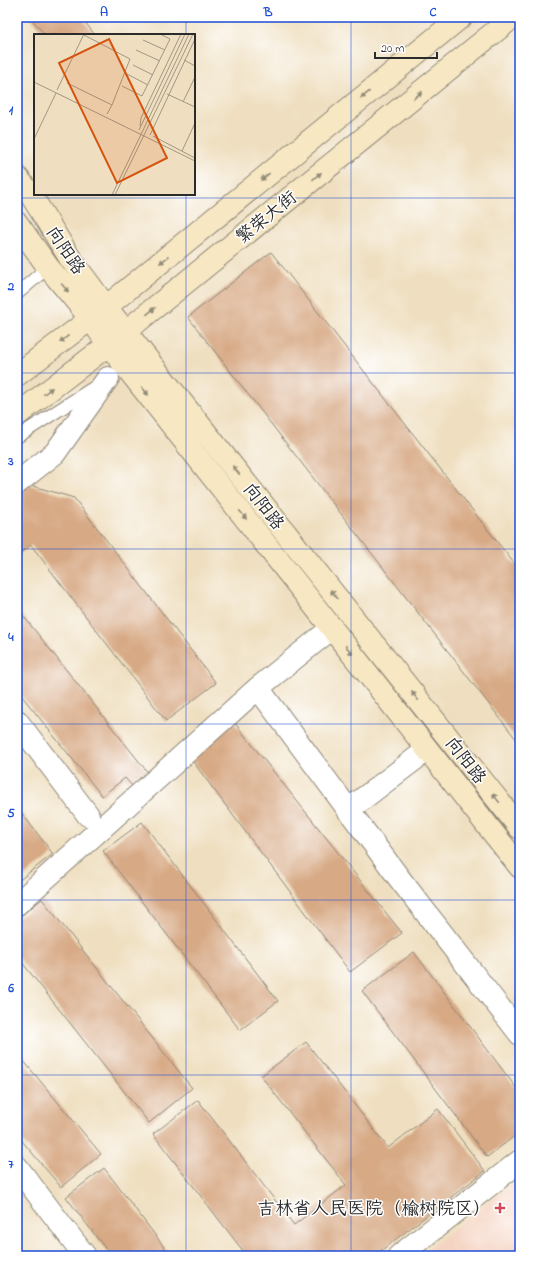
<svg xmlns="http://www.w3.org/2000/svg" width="537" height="1273" font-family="'Indie Flower','LXGW WenKai TC',sans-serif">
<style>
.built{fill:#f5d3c1}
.building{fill:#d7a984}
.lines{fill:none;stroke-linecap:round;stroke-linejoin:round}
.service-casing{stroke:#8d8576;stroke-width:14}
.minor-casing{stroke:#8d8576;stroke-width:24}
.tertiary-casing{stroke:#8d8576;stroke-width:24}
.secondary-casing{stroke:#8d8576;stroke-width:24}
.service{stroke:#fff;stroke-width:12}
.minor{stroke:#fff;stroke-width:22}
.tertiary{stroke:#fff;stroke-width:22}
.secondary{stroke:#f7e8c3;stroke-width:22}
.oneway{fill:#918a77}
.grid{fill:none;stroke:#1d4ed8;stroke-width:1;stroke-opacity:0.55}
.poi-dot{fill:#d1495b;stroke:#fff;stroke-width:1.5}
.labels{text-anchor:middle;stroke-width:3;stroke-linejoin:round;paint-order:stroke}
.street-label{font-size:18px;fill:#2b2b2b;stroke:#fff}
.poi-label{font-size:18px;fill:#2b2b2b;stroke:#fff;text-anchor:end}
.inset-road{fill:none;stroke:#a19784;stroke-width:1}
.view{fill:#d5540f;fill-opacity:0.15;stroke:#d5540f;stroke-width:2}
.inset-edge{fill:none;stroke:#2b2b2b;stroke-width:2}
.neatline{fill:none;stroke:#1d4ed8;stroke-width:1.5}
.grid-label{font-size:13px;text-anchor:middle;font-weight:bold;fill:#1d4ed8}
</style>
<rect width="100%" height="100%" fill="#fff"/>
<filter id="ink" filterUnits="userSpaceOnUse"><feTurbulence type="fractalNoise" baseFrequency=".025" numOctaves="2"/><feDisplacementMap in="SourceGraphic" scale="8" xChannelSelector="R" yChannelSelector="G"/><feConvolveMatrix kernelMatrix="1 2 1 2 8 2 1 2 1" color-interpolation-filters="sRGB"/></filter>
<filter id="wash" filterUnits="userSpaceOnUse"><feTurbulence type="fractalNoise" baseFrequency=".012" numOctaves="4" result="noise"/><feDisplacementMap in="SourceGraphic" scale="16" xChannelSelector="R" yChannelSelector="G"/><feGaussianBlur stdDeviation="0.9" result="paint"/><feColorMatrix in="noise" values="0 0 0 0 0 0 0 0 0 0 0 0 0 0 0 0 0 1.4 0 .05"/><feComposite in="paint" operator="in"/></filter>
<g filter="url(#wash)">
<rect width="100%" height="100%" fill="#efdfc0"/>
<!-- built -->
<path class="built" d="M520 1177V1256H420L441 1239Z"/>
<g id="blocks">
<!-- building -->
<path class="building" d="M30 17H81L95 35H45Z
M271 252 520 571V744L188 317Z
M26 484 74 498 216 683 166 721 31 545 17 556V490Z
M17 608 149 774 133 787 125 778 102 796 17 690Z
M234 722 402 933 350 972 191 759Z
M17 807 53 854 17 882Z
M142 822 278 1001 240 1030 103 851Z
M42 899 192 1088 149 1123 17 956V919Z
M414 952 520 1093V1132L487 1157 362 991Z
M306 1042 388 1148 438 1109 485 1171 374 1256H247L153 1134 198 1100 294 1225 346 1185 261 1076Z
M17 1053 101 1154 61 1187 17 1135Z
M104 1168 171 1256H111L66 1197Z"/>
</g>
</g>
<g filter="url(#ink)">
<use href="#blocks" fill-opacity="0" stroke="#8d8576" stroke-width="1"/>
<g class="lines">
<defs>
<path id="service" d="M17 294 48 267
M17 437 96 386"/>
<path id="minor" d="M17 483 55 453 108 378
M332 628 258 688 399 878 520 1034
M17 721 88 815
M348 810 427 750
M17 904 258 688
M17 1167 85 1256"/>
<path id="tertiary" d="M399 1256 520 1161"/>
<path id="secondary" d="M17 177 29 192 70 258 106 307 520 828
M17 223 48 267 91 319 108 344 520 867
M17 375 106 307 461 17
M17 415 126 331 513 17"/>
</defs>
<!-- service casing -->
<use href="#service" class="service-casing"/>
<!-- minor casing -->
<use href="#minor" class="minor-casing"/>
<!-- tertiary casing -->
<use href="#tertiary" class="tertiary-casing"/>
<!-- secondary casing -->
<use href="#secondary" class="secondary-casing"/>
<!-- service -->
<use href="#service" class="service"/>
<!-- minor -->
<use href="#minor" class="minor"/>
<!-- tertiary -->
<use href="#tertiary" class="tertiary"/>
<!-- secondary -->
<use href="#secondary" class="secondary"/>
</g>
<!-- one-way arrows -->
<defs><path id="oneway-solid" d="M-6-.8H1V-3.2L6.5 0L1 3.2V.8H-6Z"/></defs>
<g class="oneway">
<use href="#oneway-solid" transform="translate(365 95) rotate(141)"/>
<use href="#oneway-solid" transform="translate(418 95) rotate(-39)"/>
<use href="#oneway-solid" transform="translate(317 176) rotate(-39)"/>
<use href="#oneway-solid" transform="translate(265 177) rotate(141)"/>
<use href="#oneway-solid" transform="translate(164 260) rotate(141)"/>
<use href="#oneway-solid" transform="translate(65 288) rotate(50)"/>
<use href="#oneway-solid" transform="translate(151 311) rotate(-39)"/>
<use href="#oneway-solid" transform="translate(64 339) rotate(142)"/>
<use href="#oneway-solid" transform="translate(48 391) rotate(-38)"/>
<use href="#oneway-solid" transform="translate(145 391) rotate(52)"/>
<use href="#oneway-solid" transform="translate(236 470) rotate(-128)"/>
<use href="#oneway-solid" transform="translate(243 515) rotate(52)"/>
<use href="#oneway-solid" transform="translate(334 594) rotate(-128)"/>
<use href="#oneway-solid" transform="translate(349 650) rotate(52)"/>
<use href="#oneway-solid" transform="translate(415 696) rotate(-128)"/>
<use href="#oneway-solid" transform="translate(496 798) rotate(-128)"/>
</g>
</g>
<!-- grid -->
<path class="grid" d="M186 17V35M351 17V1256M186 194V1256M17 198H520M17 373H520M17 549H520M17 724H520M17 900H520M17 1075H520"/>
<!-- markers -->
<path class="poi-dot" d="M498 1202h4v4h4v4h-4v4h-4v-4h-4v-4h4z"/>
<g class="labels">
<!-- street labels -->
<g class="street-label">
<text transform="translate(266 217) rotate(-39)" y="6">繁荣大街</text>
<text transform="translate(66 250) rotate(56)" y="6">向阳路</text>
<text transform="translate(264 506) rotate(52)" y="6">向阳路</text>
<text transform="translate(466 760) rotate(52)" y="6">向阳路</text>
</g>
<!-- poi labels -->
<g class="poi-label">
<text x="491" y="1214">吉林省人民医院（榆树院区）</text>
</g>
</g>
<!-- overview -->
<g transform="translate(34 34)">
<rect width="161" height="161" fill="#efdfc0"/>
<path class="inset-road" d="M50 1 96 25 78 71M109 6 131 16M102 16 126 27M150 26 161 32M99 31 119 41M93 40 114 51M0 48 161 127M33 49 78 71 73 80M88 52 108 62 136 5 126 0M23 56 50 0M133 60 161 73M149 68 161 43M106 92 107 84 147 0M105 96 151 0M116 101 161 5M119 102 161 124M0 105 22 59M148 117 161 89M78 161 155 0M81 161 159 0"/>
<path class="view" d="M75 5 133 124 83 149 25 29Z"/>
<rect width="161" height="161" class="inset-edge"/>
</g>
<!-- margin -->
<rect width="537" height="1273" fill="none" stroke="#fff" stroke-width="44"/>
<!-- scale -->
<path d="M375 52v6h62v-6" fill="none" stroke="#2b2b2b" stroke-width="2"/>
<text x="381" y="52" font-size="12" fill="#2b2b2b" stroke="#ffffff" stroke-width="3" paint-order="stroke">20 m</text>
<rect x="22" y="22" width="493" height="1229" class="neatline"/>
<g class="grid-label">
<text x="104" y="16">A</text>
<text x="268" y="16">B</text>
<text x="433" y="16">C</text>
<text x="11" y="114">1</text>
<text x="11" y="290">2</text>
<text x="11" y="465">3</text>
<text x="11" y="641">4</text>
<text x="11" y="817">5</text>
<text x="11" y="992">6</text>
<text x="11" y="1168">7</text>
</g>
</svg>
